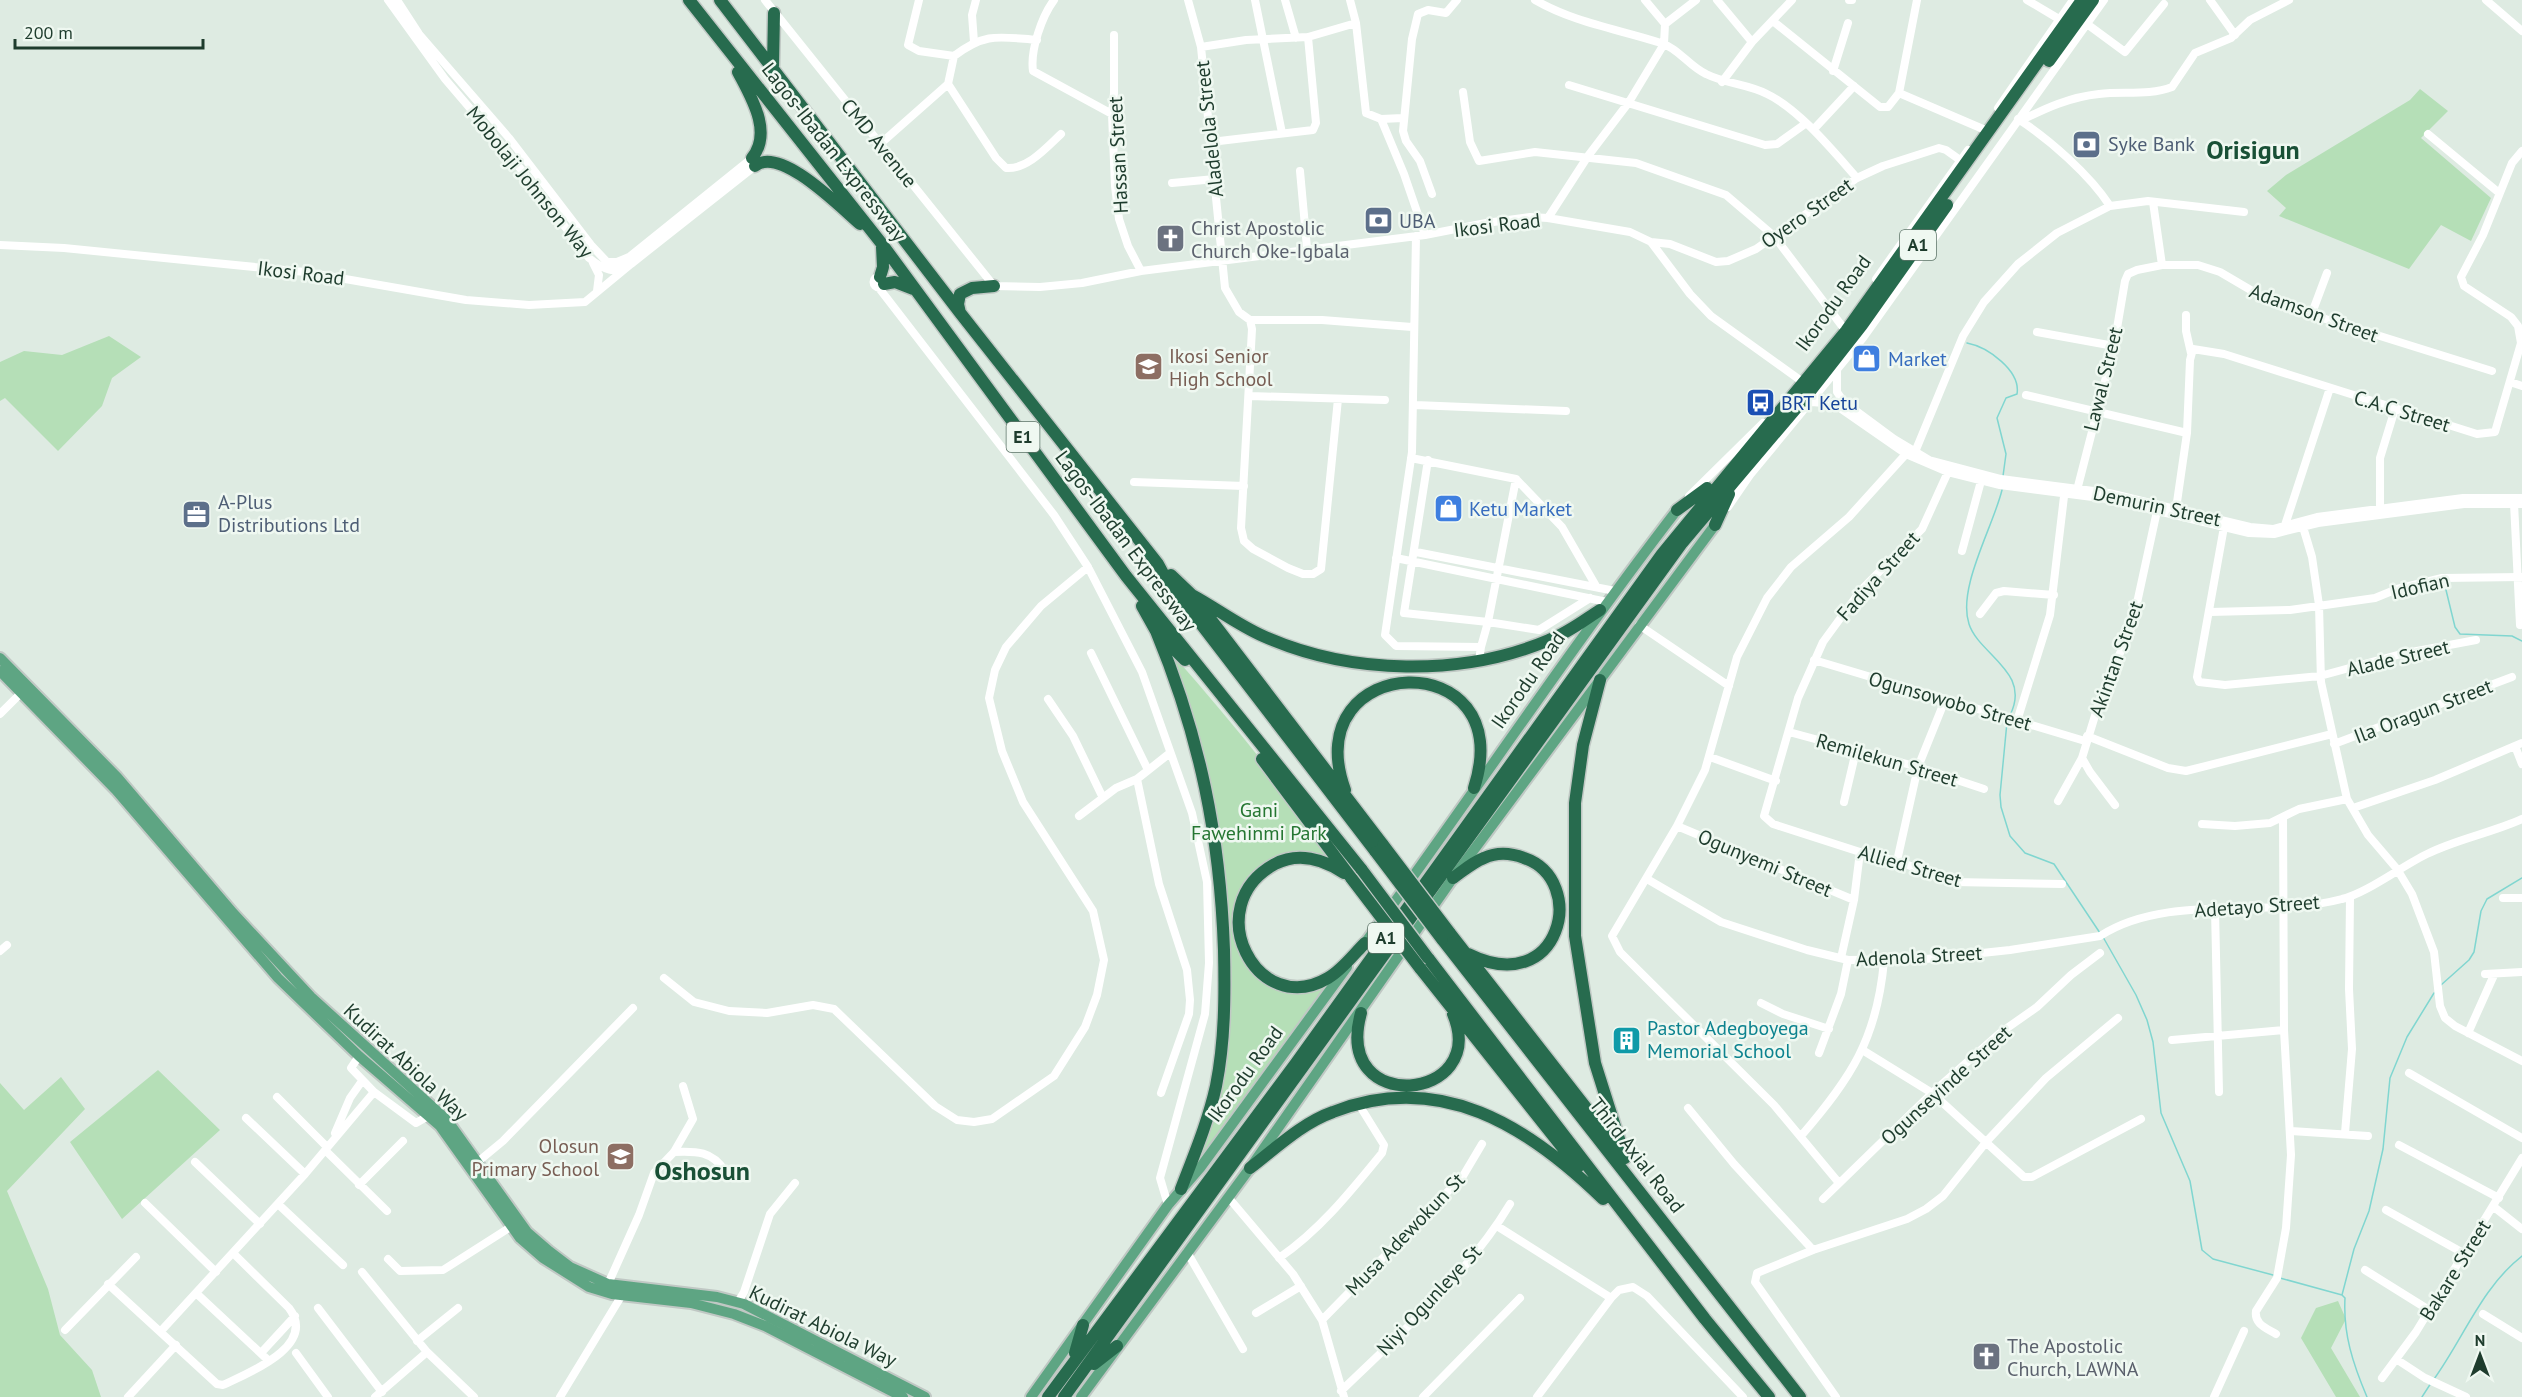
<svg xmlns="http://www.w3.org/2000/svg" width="2522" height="1397" font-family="'PT Sans',sans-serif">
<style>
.green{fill:#b5dfb7}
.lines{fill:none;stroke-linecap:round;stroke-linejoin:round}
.stream{stroke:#80d6d0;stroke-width:1.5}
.major-casing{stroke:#c0c8c4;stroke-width:14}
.highway-casing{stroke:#c0c8c4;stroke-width:15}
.minor{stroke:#fff;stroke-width:8}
.major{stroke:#5ea583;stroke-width:10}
.highway{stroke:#276b4e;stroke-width:12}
.highway-bridge-casing{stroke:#c0c8c4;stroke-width:15;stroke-linecap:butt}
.highway-bridge{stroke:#276b4e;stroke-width:12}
.labels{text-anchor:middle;stroke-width:5;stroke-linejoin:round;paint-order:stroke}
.shield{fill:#eff8f1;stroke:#5d7468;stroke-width:1.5}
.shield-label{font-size:18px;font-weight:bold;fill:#1e3c2d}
.street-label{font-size:20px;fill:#1e3c2d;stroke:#eff8f1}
.service-label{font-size:20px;fill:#4e5e75;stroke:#eff8f1;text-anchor:start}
.worship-label{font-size:20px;fill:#5b616d;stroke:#eff8f1;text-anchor:start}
.education-label{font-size:20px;fill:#785e54;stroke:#eff8f1;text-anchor:start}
.shop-label{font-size:20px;fill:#366cbe;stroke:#eff8f1;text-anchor:start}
.transit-label{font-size:20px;fill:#164399;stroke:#eff8f1;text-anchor:start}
.park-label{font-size:20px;fill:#257632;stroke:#eff8f1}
.culture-label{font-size:20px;fill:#0d838f;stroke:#eff8f1;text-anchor:start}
.district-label{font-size:26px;font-weight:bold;fill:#195036;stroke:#eff8f1}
</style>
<rect width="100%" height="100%" fill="#deebe2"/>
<!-- green -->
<path class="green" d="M2420 89 2448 111 2421 138 2491 198 2471 241 2441 225 2409 269 2279 216 2286 208 2267 191 2286 175 2410 100Z
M109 336 141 357 112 378 102 406 58 451 5 398 0 401V362L24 351 62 355Z
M1173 655C1231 721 1285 786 1333 859 1314 854 1289 855 1270 861 1226 876 1222 948 1255 974 1262 979 1274 980 1281 983 1299 988 1308 989 1326 985L1203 1154 1200 1153 1212 1118 1227 904 1221 843 1205 758 1197 728 1170 656Z
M158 1070 220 1130 122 1219 70 1142Z
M61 1077 85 1109 7 1191 48 1289 60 1335 92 1370 101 1397H0V1083L24 1110Z
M2338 1301 2346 1319 2331 1348 2360 1397H2336L2301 1338 2316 1308Z"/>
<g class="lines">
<!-- stream -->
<path class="stream" d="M1967 343C1988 347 2021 371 2017 394L2006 398 1997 418 2006 454 2003 476
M2002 490C1993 527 1957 588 1969 624 1979 655 2032 672 2010 715
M2446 590 2455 627 2460 634 2512 636 2522 641
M2007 722 2000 795 2001 807 2010 836 2025 853 2054 864 2100 933
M2103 937 2136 995 2147 1020 2153 1042 2161 1113 2190 1181 2202 1250 2213 1259 2273 1275
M2441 985 2469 960 2474 952 2481 911 2487 899 2522 878
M2280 1278 2342 1295
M2434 1379C2463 1339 2482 1287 2522 1256
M2367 1397C2353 1364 2343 1334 2345 1298L2342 1295 2354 1249 2369 1211 2383 1149 2390 1078 2407 1037 2434 993
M2422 1397 2431 1383"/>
<defs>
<path id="major" d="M0 658 117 777 233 913 311 997 447 1120 527 1232 549 1251 570 1267 608 1284 717 1297 744 1304 925 1397
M0 671 116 790 278 978 359 1056 440 1126 520 1238 543 1258 589 1287 612 1294 691 1303 734 1314 765 1326 903 1397
M1360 950C1467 804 1567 653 1677 510
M1031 1397 1168 1205 1200 1168 1347 967
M1081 1397 1250 1168 1453 878 1715 525"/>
<path id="highway" d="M689 0 882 244 1126 576 1362 870
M720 0 961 314 1158 564 1165 577 1376 852
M2049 61 2093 0
M773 66 774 13
M738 72C751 97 773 132 752 158
M755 166C780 145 841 208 860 224
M880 277 883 267 882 247
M884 284 895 282 913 289
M960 313 958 304 960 294 972 288 994 286
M1677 510 1707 488
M1715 525 1729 494
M1171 575 1192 595 1383 845
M1192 595C1216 608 1238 625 1263 636 1350 675 1462 677 1549 640 1568 633 1583 621 1600 610
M1142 606 1156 631 1185 660
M1156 631C1200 737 1220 836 1224 950 1225 995 1225 1041 1216 1086 1208 1122 1194 1155 1181 1189
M1600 680 1583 745 1575 803V936L1595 1063 1625 1158
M1262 759 1352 879
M1345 790C1295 651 1521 643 1474 788
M1344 873C1323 859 1298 852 1275 864 1198 906 1257 1020 1328 978 1342 970 1353 955 1365 943
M1453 878C1463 871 1473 862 1484 858 1497 852 1511 853 1524 858 1589 880 1561 1000 1468 954
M1449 932 1619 1150
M1442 939 1800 1397
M1428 958 1705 1319 1769 1397
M1420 968 1578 1167
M1361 1013C1332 1117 1490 1102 1453 1014
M1250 1168C1276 1148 1302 1123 1333 1112 1440 1070 1528 1126 1603 1199
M1075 1353 1083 1325
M1094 1364 1117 1346
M1048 1397 1296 1063 1662 554 1846 331 2082 0
M1064 1397 1682 543 1804 399 1862 325 1947 205"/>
</defs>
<!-- major casing -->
<use href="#major" class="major-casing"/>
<!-- highway casing -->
<use href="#highway" class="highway-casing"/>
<!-- minor -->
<path class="minor" d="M388 0 445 79 509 154 589 258C604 270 614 275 631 264L755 166
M397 0 419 34 509 138 591 245 607 262H617L629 257 752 158
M765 0 994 286 1040 287 1082 283 1141 271 1425 235 1486 223 1530 217 1548 218 1630 232 1651 242 1690 294 1711 316 1800 380
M919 0 908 45 919 51 954 56
M1054 0C1042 16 1030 50 1033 71L1112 114
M1188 0 1201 47 1225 288 1239 312 1250 320 1252 329 1241 528 1244 541 1253 549 1288 568 1303 574H1313L1321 569 1338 399
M1255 0 1282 133
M1285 0 1296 38
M1350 0 1356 23 1366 113 1381 119 1404 174 1425 235
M1535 0C1575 23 1618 29 1661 43 1678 48 1690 67 1706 74 1726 84 1748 84 1767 94 1799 109 1834 152 1857 178
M1717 0 1752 42
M1849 0H1852
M2027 0 2059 19
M2210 0 2235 35
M2486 0 2522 31
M1774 22 1880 107H1888L1899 93 1917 0
M1665 24 1696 0
M2087 24 2125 52 2164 4
M1114 35V93L1112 114 1115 186 1119 219 1128 246 1141 271
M974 42 972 15 976 0
M1201 47 1246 40 1308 37 1356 23
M1833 71 1848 23
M1722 82 1752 42 1792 0
M948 84 996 158 1006 168C1027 170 1047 147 1061 134
M948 84 954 56C986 32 999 37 1037 40
M1569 85 1765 145 1777 144 1805 124
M1463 92 1470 142 1479 161 1535 152 1636 163 1726 195 1774 236 1842 326
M1899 93 1983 129
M1998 108 2073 0
M1381 119 1403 118
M2018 119C2049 139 2090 175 2110 206
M2020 121C2046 108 2070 97 2099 94 2123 91 2149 96 2172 87L2195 53 2231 38 2250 20 2289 0
M1814 129 1854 86
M2428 134 2498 192
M1211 142 1313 130 1316 123 1308 37
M879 145 948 84
M1300 171 1307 248
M1172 183 1215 179
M1432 194 1420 161 1406 141 1403 131 1412 39 1418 14 1428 10 1446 13 1457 0
M2153 202 2162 265
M1548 218 1588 156 1629 102 1664 44 1665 24 1645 0
M1416 236 1412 452 1385 635 1396 646 1481 647 1479 660
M1651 242 1670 244 1716 262 1728 261 1756 249 1857 178 1883 166 1939 148 1946 150 1960 160
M0 245 64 248 305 272 466 300 529 305 585 302 631 264
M593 263 599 275 597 291
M873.5 282a5.5 5.5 0 1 1 11 0a5.5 5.5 0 1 1-11 0Z
M1876 279 1968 150
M879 288 1054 515 1088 567 1142 672 1192 813 1207 882 1209 963 1205 1014 1160 1178 1168 1205
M2312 313 2327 273
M2186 315V331L2191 353
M1250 320H1322L1412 327
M2037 332 2114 346
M1837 371V392L1844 402 1894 439 1929 460 2001 479 2109 493 2250 527 2273 529 2317 517 2463 498H2522
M2510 382 2522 386
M2026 395 2187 433
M1250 396 1385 400
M1812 402 1834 404 1906 454 1948 472 2000 485 2108 499 2249 533 2274 534 2318 523 2464 504H2522
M1415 405 1566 411
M1915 452 1963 336 1984 302 2018 264 2057 233 2110 206 2148 201 2244 212
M1411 458 1516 479 1562 527 1596 586
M1428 460 1404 613 1488 622 1481 647
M1948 472 1922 529 1861 590 1823 642 1798 698 1764 816 1773 824 1860 852 1897 861 1954 882 2062 884
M1516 479 1488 622 1539 630 1590 598
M1134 482 1244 486
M2076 494 2114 346 2125 281 2128 274 2137 270 2162 265H2198L2220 272 2271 302 2492 371
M1689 496 1763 423
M2514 503 2520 625
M1728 507 1750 475 1863 338 2104 0
M2380 508V458L2395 409
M2176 509 2187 433 2190 360 2193 349 2224 354 2477 434 2495 432 2521 343 2518 326 2511 317 2464 286 2461 277 2483 235 2512 163 2522 151
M2285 525 2330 388
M2224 527 2197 677 2199 682 2225 685 2320 676 2401 654 2476 640
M2303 527 2312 557 2319 605 2321 682 2347 799 2368 835 2397 869 2412 894 2434 952 2440 1006 2445 1018 2455 1026 2522 1061
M1962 551 1981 481
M1416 552 1615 591
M1396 558 1607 602
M2210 612 2290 610 2375 598 2397 589 2442 578 2522 577
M1980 614 1996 593 2004 591 2054 595
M1639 625 1729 686
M1091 653 1148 770
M1814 660 2085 741
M1048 699 1073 736 1103 798
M0 714 22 692
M2017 721 2050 615 2065 488
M1789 732 1918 767 1984 789
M2087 736 2168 768 2186 771 2332 734
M2334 744 2512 677
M2515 746 2522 764
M1710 757 1776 781
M2082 758 2090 772 2115 805
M1137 779 1159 884 1187 970 1190 1000 1189 1014 1161 1093
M2058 801 2082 758 2101 696 2132 626 2157 511
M1844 802 1856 751
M2353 808 2435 780 2522 743
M1079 816 1116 788 1137 779 1170 753
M2202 824 2235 826 2270 823 2299 809 2347 799
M1677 826 1854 900
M1897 861 1918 767 1945 700
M1647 879 1721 922 1807 950 1848 960 1926 959 2010 950 2100 936C2168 892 2267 919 2342 899 2367 893 2402 866 2427 854 2457 839 2491 833 2522 819
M2503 898H2522
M2215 909 2219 1092
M0 951 7 945
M1841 958 1854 900 1860 852
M2485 974 2522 972
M664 978 694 1002 729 1011 767 1013 813 1005 834 1009 935 1106 957 1120 974 1122 992 1119 1054 1076 1085 1027 1097 995 1104 960 1093 911 1023 802 1002 751 989 698 995 670 1006 647 1041 606 1088 567
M1761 1003 1783 1014 1829 1029
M2468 1033 2494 975
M2172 1040 2284 1030
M1864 1051 1932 1093 2024 1177H2032L2141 1119
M1819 1053 1841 994 1848 960
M359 1056 351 1068 374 1092 416 1123 430 1115
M2409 1073 2522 1138
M277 1097 327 1147
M1688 1108 1734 1164 1813 1250
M246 1118 305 1174
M2291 1131 2368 1136
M335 1133 350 1098 362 1081
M2345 1133 2352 1049 2349 989 2350 897
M1801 1136C1851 1078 1877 1039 1884 961
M2399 1145 2499 1198
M325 1150 387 1211
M674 1152C697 1151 712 1151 725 1171L741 1172
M195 1162 260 1224
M474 1165 503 1141 633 1008
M1839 1183 1774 1105 1620 952 1612 936 1677 826 1705 770 1737 657 1767 598 1791 567 1849 517 1906 454
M359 1185 403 1141
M1228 1197 1293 1274 1322 1320 1344 1397
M1823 1199 1932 1093 2000 1033 2037 1007 2071 975 2100 953
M145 1203 216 1272
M278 1204 343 1265
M2494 1207 2522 1229
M2386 1210 2465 1254
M1497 1226 1611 1298
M1187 1252 1243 1349
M1279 1258C1320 1230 1351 1191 1382 1153L1384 1145 1358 1103
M388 1259 400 1271 443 1270 512 1226
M2365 1270 2429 1310
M362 1272 427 1352 474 1397
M108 1284 217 1384 223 1385C248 1373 318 1346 289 1308L233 1253
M608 1284 639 1215 654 1173 674 1152 693 1119 683 1086
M196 1293 269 1361
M738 1302 744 1292 770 1214 795 1183
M318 1308 382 1392
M1256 1313 1301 1286
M2483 1314 2522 1338
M1322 1320 1463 1176 1482 1144
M65 1330 136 1257
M161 1331 305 1174 374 1092
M2276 1334C2266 1328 2254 1324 2256 1311L2277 1278 2286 1228 2291 1155 2284 1030 2283 817
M417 1341 458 1308
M261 1353 295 1316
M296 1353 328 1397
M2396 1359 2425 1378 2466 1397
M2382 1378 2416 1332 2522 1158
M1341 1391C1399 1335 1469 1273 1510 1204
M128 1397 176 1345
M375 1397 427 1352
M560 1397 625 1290
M1423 1397 1520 1298
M1537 1397 1611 1298 1619 1290 1633 1287 1647 1296 1743 1397
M1836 1397 1755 1282 1757 1273 1813 1250 1907 1219 1926 1209 1943 1196 1987 1141 2046 1078 2118 1018
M2214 1397 2244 1331"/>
<!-- major -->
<use href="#major" class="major"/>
<!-- highway -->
<use href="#highway" class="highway"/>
<defs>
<path id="highway-bridge" d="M1383 845 1449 932
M1376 852 1442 939
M1362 870 1428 958
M1352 879 1420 968"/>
</defs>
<!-- highway-bridge casing -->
<use href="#highway-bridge" class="highway-bridge-casing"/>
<!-- highway-bridge -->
<use href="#highway-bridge" class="highway-bridge"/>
</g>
<!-- icons -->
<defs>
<symbol id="bank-square" viewBox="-11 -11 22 22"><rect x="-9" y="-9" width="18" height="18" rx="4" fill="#5c6f8a" stroke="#eff8f1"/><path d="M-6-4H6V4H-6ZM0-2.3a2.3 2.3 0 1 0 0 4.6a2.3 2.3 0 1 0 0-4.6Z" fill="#fff"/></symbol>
<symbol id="church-square" viewBox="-11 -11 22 22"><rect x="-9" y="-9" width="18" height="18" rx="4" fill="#6b7280" stroke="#eff8f1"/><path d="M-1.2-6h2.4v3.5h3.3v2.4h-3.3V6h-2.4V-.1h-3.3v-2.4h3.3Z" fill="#fff"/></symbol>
<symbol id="shop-square" viewBox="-11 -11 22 22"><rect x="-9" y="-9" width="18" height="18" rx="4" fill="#3f7fe0" stroke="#eff8f1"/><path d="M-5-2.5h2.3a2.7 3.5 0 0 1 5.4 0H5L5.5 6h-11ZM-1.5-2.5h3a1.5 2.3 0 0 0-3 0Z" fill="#fff"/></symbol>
<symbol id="school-square" viewBox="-11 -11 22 22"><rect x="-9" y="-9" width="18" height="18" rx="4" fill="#8d6e63" stroke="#eff8f1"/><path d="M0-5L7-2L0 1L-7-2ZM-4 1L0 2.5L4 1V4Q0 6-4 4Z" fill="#fff"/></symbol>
<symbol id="bus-square" viewBox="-11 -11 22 22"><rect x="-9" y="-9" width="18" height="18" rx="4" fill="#1a4fb4" stroke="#eff8f1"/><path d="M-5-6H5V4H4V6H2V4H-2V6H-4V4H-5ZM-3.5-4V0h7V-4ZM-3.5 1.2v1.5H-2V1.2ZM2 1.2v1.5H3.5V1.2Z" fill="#fff"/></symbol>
<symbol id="office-square" viewBox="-11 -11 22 22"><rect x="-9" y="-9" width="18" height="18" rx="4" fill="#5c6f8a" stroke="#eff8f1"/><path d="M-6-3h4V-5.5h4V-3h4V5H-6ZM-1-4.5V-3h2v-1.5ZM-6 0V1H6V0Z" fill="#fff"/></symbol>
<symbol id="building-square" viewBox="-11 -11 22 22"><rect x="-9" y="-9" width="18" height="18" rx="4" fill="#0f9aa8" stroke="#eff8f1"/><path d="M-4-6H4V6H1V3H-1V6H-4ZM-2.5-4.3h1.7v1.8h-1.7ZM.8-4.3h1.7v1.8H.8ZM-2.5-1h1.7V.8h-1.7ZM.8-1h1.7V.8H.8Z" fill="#fff"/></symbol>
</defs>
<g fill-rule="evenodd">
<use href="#bank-square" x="2070" y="128" width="33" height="33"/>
<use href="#bank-square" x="1362" y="204" width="33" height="33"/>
<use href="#church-square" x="1154" y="222" width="33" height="33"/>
<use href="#shop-square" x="1850" y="342" width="33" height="33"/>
<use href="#school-square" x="1132" y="350" width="33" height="33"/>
<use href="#bus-square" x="1744" y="386" width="33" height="33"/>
<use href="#shop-square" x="1432" y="492" width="33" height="33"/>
<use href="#office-square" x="180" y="498" width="33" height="33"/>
<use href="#building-square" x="1610" y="1024" width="33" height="33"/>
<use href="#school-square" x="604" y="1140" width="33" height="33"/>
<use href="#church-square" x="1970" y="1340" width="33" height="33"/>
</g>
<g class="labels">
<!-- shield labels -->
<g class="shield">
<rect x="1900" y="230" width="36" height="30" rx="4.5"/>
<rect x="1006.5" y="422" width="33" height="30" rx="4.5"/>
<rect x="1368" y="923" width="36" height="30" rx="4.5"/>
</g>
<g class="shield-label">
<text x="1918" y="251">A1</text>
<text x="1023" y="443">E1</text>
<text x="1386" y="944">A1</text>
</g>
<!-- street labels -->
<g class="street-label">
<text transform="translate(1209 129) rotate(-96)" y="7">Aladelola Street</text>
<text transform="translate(879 143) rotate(51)" y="7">CMD Avenue</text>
<text transform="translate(834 152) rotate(52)" y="7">Lagos-Ibadan Expressway</text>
<text transform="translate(1118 155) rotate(-93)" y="7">Hassan Street</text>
<text transform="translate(530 182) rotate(51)" y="7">Mobolaji Johnson Way</text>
<text transform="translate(1807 213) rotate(-35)" y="7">Oyero Street</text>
<text transform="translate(1497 225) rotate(-7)" y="7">Ikosi Road</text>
<text transform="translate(301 273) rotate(7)" y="7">Ikosi Road</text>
<text transform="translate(1833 303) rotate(-54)" y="7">Ikorodu Road</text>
<text transform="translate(2314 313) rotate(20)" y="7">Adamson Street</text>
<text transform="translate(2103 379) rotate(-76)" y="7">Lawal Street</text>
<text transform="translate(2402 411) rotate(17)" y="7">C.A.C Street</text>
<text transform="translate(2157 506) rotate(12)" y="7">Demurin Street</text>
<text transform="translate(1126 541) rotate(53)" y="7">Lagos-Ibadan Expressway</text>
<text transform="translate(1878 576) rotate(-48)" y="7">Fadiya Street</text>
<text transform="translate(2420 586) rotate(-13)" y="7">Idofian</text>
<text transform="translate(2398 658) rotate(-13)" y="7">Alade Street</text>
<text transform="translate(2116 659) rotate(-70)" y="7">Akintan Street</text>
<text transform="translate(1528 680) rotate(-55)" y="7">Ikorodu Road</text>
<text transform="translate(1950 701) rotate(16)" y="7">Ogunsowobo Street</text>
<text transform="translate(2423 711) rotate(-21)" y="7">Ila Oragun Street</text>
<text transform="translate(1887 760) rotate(16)" y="7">Remilekun Street</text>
<text transform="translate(1765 863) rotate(23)" y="7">Ogunyemi Street</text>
<text transform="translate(1910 866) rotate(16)" y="7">Allied Street</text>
<text transform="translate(2257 906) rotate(-4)" y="7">Adetayo Street</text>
<text transform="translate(1919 956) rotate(-3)" y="7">Adenola Street</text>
<text transform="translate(406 1062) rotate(43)" y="7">Kudirat Abiola Way</text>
<text transform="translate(1245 1074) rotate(-54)" y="7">Ikorodu Road</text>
<text transform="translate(1946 1085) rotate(-42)" y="7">Ogunseyinde Street</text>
<text transform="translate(1637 1155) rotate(52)" y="7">Third Axial Road</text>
<text transform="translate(1405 1234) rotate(-46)" y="7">Musa Adewokun St</text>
<text transform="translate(2455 1270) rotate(-58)" y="7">Bakare Street</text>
<text transform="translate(1429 1300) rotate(-47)" y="7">Niyi Ogunleye St</text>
<text transform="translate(823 1326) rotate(26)" y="7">Kudirat Abiola Way</text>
</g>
<!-- service labels -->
<g class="service-label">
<text x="2108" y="151">Syke Bank</text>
<text x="1399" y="228">UBA</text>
<text x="218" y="509">A-Plus<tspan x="218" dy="23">Distributions Ltd</tspan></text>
</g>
<!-- worship labels -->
<g class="worship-label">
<text x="1191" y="235">Christ Apostolic<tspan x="1191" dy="23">Church Oke-Igbala</tspan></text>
<text x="2007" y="1353">The Apostolic<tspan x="2007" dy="23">Church, LAWNA</tspan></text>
</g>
<!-- education labels -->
<g class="education-label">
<text x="1169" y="363">Ikosi Senior<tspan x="1169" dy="23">High School</tspan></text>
<text x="599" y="1153" text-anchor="end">Olosun<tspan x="599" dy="23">Primary School</tspan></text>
</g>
<!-- shop labels -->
<g class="shop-label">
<text x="1888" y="366">Market</text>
<text x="1469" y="516">Ketu Market</text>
</g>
<!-- transit labels -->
<g class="transit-label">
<text x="1781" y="410">BRT Ketu</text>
</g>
<!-- park labels -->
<g class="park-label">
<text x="1259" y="817">Gani<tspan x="1259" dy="23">Fawehinmi Park</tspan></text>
</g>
<!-- culture labels -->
<g class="culture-label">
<text x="1647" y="1035">Pastor Adegboyega<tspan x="1647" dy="23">Memorial School</tspan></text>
</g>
<!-- district labels -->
<g class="district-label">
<text x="2253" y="159">Orisigun</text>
<text x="702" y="1180">Oshosun</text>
</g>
</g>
<!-- north arrow -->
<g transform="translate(2480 1355)" stroke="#eff8f1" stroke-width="4.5" paint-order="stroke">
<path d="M0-4.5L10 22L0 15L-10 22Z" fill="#1e3c2d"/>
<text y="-9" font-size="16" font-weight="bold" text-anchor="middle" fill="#1e3c2d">N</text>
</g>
<!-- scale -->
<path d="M15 39v9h188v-9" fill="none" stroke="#1e3c2d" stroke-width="3"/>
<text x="24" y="39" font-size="18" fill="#1e3c2d" stroke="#eff8f1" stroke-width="4.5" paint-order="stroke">200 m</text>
</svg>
